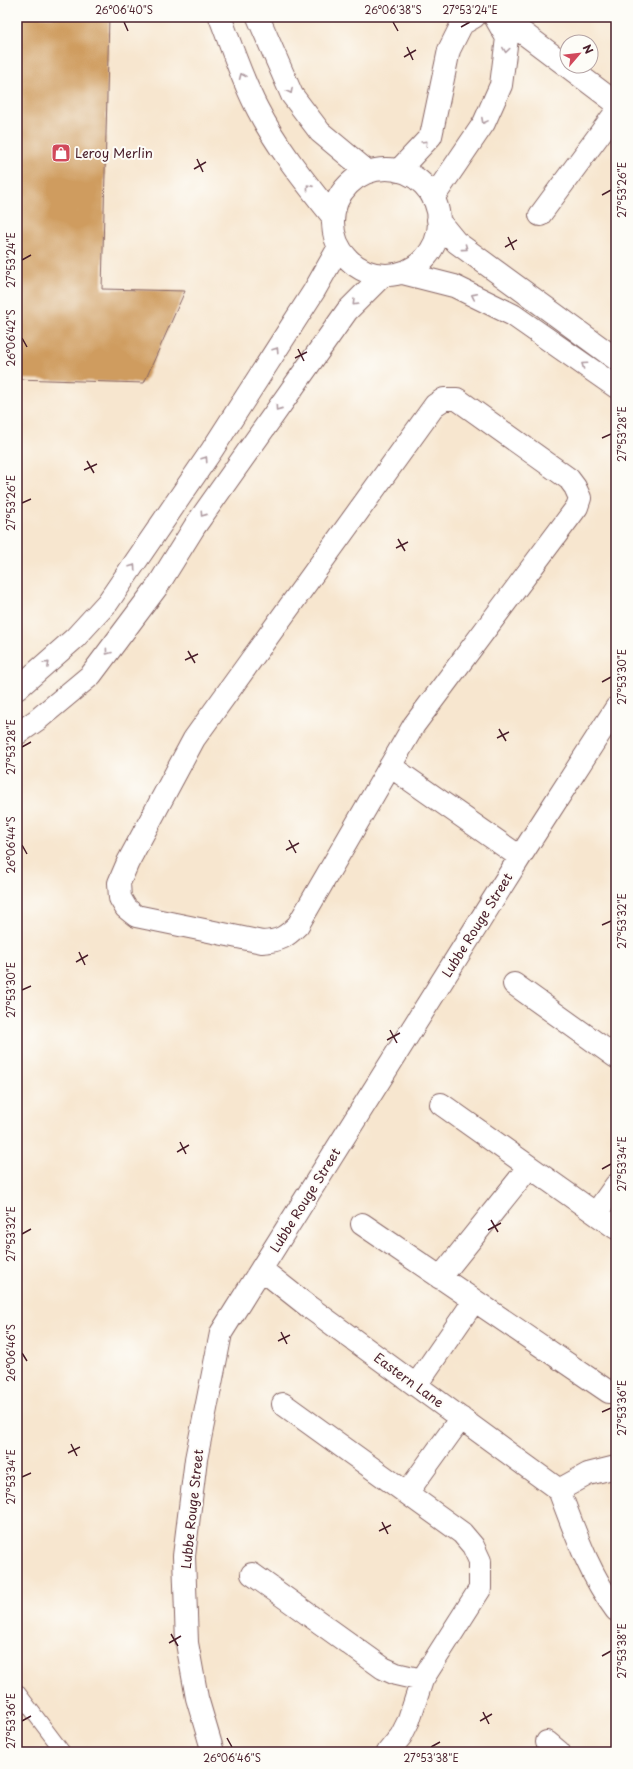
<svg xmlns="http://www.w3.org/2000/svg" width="633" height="1769" font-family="'Playpen Sans',sans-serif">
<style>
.building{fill:#cf9c5f}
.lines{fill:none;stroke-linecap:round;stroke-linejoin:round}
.lane-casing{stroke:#876564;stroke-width:16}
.street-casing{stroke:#876564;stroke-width:24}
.lane{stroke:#fff;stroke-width:14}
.street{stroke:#fff;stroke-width:22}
.oneway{stroke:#ae9aa0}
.ticks{fill:none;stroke:#4a1f2b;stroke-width:1.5}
.labels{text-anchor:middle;stroke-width:4;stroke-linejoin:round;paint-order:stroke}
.poi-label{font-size:13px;fill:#4a1f2b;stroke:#fdfcf7;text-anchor:start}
.street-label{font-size:13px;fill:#4a1f2b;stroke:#fdfcf7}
.neatline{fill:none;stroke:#4a1f2b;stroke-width:1.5}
.ticks-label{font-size:10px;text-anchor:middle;fill:#4a1f2b}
</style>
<rect width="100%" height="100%" fill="#fdfcf7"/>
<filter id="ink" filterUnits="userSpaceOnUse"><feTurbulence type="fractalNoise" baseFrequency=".025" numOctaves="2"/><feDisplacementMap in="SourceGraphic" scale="8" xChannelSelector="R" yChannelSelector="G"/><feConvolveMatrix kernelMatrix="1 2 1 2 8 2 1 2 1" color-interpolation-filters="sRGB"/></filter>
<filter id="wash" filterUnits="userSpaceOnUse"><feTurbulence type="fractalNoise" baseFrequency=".012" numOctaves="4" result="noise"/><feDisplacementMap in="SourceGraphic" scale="16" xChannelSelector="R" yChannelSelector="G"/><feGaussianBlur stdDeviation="0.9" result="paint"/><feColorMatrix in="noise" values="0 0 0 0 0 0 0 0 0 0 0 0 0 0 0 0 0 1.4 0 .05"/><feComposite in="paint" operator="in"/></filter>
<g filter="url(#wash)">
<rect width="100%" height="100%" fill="#f7e6cf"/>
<g id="blocks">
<!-- building -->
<path class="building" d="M17 17H109L102 289 185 291 144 383 17 379Z"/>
</g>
</g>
<g filter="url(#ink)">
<use href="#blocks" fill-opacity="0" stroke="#876564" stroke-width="1"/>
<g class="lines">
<defs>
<path id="lane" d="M17 1691 63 1752"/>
<path id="street" d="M220 17C232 48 242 80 258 110 278 149 306 183 333 217
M258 17 292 95 320 132 368 172
M502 17 616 103
M333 222a53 53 0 1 1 106 0a53 53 0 1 1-106 0Z
M398 171 431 136 449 50 462 24 474 17
M433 198 484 123 501 85 507 38 495 17
M540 215 616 112
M438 220 456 242 616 359
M403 273 454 286 513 315 616 387
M444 399H457L569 479 575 487 580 498 577 507 414 725 298 925C286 937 280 941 262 942L136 916 126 908 120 898 119 883 128 862 194 739 435 405Z
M17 689 75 638 108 602 212 450 314 291 339 247
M17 734 37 720 91 675 157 587 195 526 347 311 383 275
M390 766 520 857
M514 984 616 1057
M441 1104 616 1228
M596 1213 616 1185
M362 1224 609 1392
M261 1269 309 1307 559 1490
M440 1278 529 1167
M416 1385 474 1301
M283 1404 462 1533 473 1546 480 1561V1589L422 1680 409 1720 401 1736 388 1752
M559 1490C575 1532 589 1574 616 1610
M559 1490 588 1474 616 1467
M407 1493 461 1418
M252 1574 383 1668 396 1674 422 1680
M547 1742 559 1752
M213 1752 197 1698 187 1643 184 1556 196 1459 221 1333 520 857 616 708"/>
</defs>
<!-- lane casing -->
<use href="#lane" class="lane-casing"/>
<!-- street casing -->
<use href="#street" class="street-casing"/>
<!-- lane -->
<use href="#lane" class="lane"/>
<!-- street -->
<use href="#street" class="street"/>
</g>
<!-- one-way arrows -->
<defs><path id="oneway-chevron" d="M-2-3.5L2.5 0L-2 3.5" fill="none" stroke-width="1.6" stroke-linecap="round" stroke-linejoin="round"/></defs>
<g class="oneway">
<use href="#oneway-chevron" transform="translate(506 50) rotate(98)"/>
<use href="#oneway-chevron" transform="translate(242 76) rotate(-113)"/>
<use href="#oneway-chevron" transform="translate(290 91) rotate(63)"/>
<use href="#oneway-chevron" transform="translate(484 121) rotate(118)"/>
<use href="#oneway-chevron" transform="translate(425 143) rotate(-46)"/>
<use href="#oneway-chevron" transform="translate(309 187) rotate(-129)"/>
<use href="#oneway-chevron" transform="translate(465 248) rotate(36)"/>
<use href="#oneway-chevron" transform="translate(474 296) rotate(-154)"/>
<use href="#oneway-chevron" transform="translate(355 303) rotate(135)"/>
<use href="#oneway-chevron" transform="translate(276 350) rotate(-57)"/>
<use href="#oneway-chevron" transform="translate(584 365) rotate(-145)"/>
<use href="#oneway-chevron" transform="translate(278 408) rotate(125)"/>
<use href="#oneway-chevron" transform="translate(205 459) rotate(-56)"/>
<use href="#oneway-chevron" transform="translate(203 514) rotate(125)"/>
<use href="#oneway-chevron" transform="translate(133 567) rotate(-56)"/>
<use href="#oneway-chevron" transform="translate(108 652) rotate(127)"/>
<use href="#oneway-chevron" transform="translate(47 664) rotate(-42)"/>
</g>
</g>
<!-- ticks -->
<path class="ticks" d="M124 22 128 31M393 22 398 31M461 27 470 22M407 47 413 60M404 57 416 50M197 159 203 172M194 169 206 162M602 195 611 190M508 237 514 250M505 247 517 240M22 260 31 255M22 338 27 347M298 349 304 361M295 358 307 352M602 438 611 434M87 461 94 473M84 470 97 464M22 503 31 499M398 539 405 551M396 548 408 542M188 651 195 663M185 660 198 654M602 682 611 677M499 729 506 741M497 738 509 732M22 747 31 742M289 840 296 853M22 845 27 854M286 850 299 843M602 925 611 921M79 952 85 965M76 962 88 955M22 990 31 986M390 1030 397 1043M387 1040 400 1033M180 1142 186 1154M177 1152 189 1145M602 1169 611 1164M491 1220 498 1232M488 1230 501 1223M22 1234 31 1229M281 1332 287 1344M278 1341 290 1335M22 1353 27 1361M602 1412 611 1408M71 1444 77 1456M68 1453 80 1447M22 1477 31 1473M382 1522 388 1534M379 1531 391 1525M171 1634 178 1646M169 1643 181 1636M602 1656 611 1651M483 1712 489 1724M22 1721 31 1716M480 1721 492 1714M227 1738 232 1747M431 1747 440 1742"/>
<!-- icons -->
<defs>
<symbol id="shop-square" viewBox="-11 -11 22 22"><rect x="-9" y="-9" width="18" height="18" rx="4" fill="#d1495b" stroke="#fdfcf7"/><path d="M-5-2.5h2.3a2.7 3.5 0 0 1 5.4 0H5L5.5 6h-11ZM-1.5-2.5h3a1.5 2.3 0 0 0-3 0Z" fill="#fff"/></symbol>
</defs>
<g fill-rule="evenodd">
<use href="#shop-square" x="50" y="142" width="22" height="22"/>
</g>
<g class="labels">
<!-- poi labels -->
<g class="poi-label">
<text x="75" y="158">Leroy Merlin</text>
</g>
<!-- street labels -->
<g class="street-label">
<text transform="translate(477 925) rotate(-58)" y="5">Lubbe Rouge Street</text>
<text transform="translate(305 1200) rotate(-58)" y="5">Lubbe Rouge Street</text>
<text transform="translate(409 1380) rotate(36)" y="5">Eastern Lane</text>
<text transform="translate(192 1509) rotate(-84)" y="5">Lubbe Rouge Street</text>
</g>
</g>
<!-- margin -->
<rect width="633" height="1769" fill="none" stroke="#fdfcf7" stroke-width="44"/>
<!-- north arrow -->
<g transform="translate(579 54) rotate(62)"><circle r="19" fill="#fdfcf7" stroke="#b5a4a5"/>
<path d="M0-3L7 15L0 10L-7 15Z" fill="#d1495b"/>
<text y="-6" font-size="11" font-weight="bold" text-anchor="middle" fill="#4a1f2b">N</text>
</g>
<rect x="22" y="22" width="589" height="1725" class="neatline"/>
<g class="ticks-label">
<text x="124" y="14">26°06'40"S</text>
<text x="393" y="14">26°06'38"S</text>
<text x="470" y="14">27°53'24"E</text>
<text transform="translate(622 190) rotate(-90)" y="4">27°53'26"E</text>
<text transform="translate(11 260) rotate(-90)" y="4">27°53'24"E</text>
<text transform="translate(11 338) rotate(-90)" y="4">26°06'42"S</text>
<text transform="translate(622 434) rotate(-90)" y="4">27°53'28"E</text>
<text transform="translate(11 503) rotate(-90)" y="4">27°53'26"E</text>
<text transform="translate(622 677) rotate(-90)" y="4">27°53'30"E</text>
<text transform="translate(11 747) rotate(-90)" y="4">27°53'28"E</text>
<text transform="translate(11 845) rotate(-90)" y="4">26°06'44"S</text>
<text transform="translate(622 921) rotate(-90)" y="4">27°53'32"E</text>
<text transform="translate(11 990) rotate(-90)" y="4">27°53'30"E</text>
<text transform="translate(622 1164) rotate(-90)" y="4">27°53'34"E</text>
<text transform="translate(11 1234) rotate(-90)" y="4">27°53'32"E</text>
<text transform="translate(11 1353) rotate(-90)" y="4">26°06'46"S</text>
<text transform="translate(622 1408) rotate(-90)" y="4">27°53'36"E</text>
<text transform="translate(11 1477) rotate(-90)" y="4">27°53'34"E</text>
<text transform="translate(622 1651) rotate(-90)" y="4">27°53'38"E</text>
<text transform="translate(11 1721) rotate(-90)" y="4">27°53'36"E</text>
<text x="232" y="1762">26°06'46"S</text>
<text x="431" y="1762">27°53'38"E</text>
</g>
</svg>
